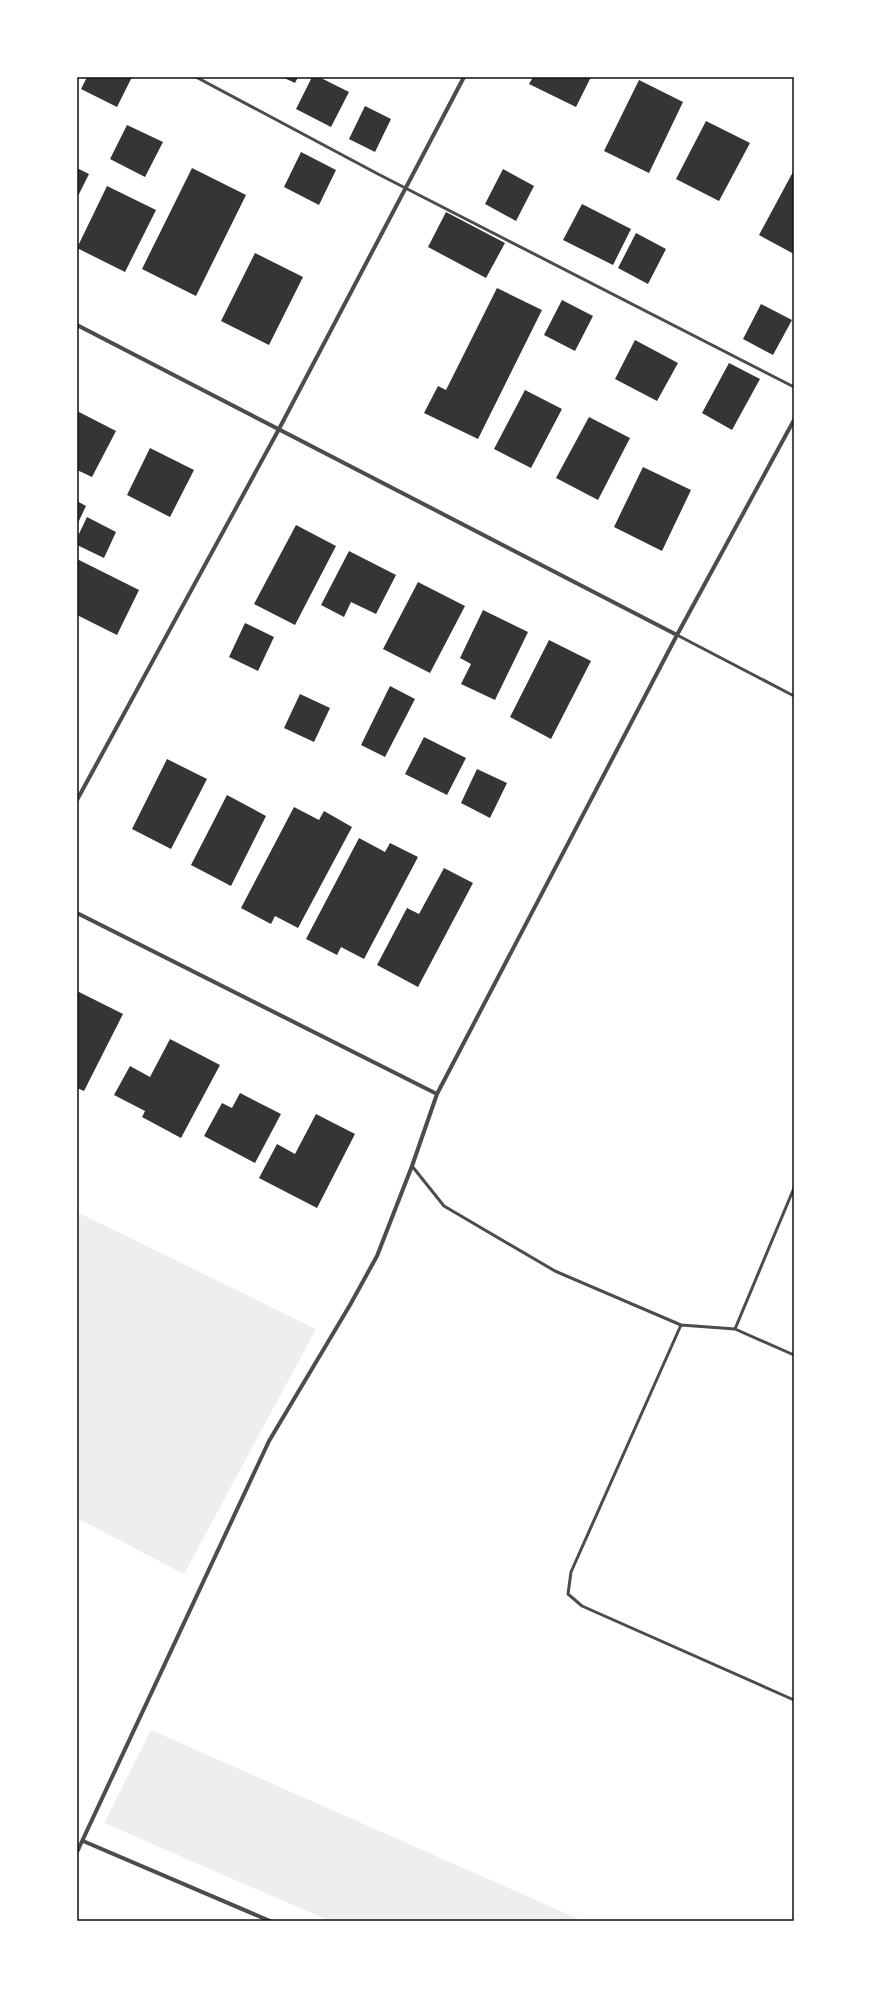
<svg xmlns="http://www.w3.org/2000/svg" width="871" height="1998" font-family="'DejaVu Sans',sans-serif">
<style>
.green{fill:#eee}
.building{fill:#353535}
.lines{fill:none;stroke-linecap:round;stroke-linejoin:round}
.service{stroke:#4c4c4c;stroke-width:3}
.minor{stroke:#4c4c4c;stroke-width:4}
.neatline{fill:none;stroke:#111;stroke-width:1.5}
</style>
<rect width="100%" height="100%" fill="#fff"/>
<!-- green -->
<path class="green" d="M77 1212 316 1329 184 1574 77 1518Z
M151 1730 583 1921H330L104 1823Z"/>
<!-- building -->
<path class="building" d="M87 77H132L117 107 81 89Z
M282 77H298L295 83Z
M312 77H319L349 92 331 127 296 109Z
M533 77H591L576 107 529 84Z
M639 80 683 102 649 173 604 151Z
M365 106 391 119 375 152 349 139Z
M706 121 750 143 719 201 676 179Z
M127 125 163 142 145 177 110 159Z
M301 152 336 170 319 205 284 187Z
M77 168 89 174 77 198Z
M192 168 246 195 196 296 142 269Z
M503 169 534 186 516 221 485 204Z
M794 170V254L759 235Z
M107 186 156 210 125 272 77 248Z
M582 204 631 229 613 265 563 240Z
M446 212 505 243 486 278 428 247Z
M636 233 666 249 648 284 618 268Z
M255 253 303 277 269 345 221 321Z
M497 288 542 310 478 439 424 413 438 386 446 390Z
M562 300 593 316 575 351 544 335Z
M761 304 792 320 773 355 743 339Z
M635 340 678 363 657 401 615 379Z
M729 363 760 379 732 430 702 413Z
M525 390 562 409 531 468 494 449Z
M77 411 116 431 92 477 77 470Z
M589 417 630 438 598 500 556 478Z
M150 448 194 470 170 517 127 495Z
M643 467 691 490 662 551 614 527Z
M77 501 86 506 77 525Z
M87 517 116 532 104 558 77 545V538Z
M296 525 336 546 295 625 254 604Z
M349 551 396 575 376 614 351 602 344 617 321 605Z
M77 559 139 590 117 635 77 615Z
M418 582 465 606 430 673 383 649Z
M483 610 528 632 495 700 461 684 471 664 460 658Z
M245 623 274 637 258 671 229 657Z
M549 640 591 661 551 739 510 717Z
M390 686 415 699 385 757 361 745Z
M300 694 330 708 314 742 284 728Z
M424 737 466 758 447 795 405 774Z
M167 759 207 779 171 849 132 829Z
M477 769 507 783 490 818 461 803Z
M227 795 266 816 231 886 191 865Z
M294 807 319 820 324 811 352 827 298 928 275 916 271 924 241 908Z
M359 838 385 852 390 843 418 857 364 959 341 947 337 955 306 939Z
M444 868 473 883 418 987 377 965 407 908 419 914Z
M77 991 123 1014 84 1091 77 1088Z
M170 1039 220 1065 181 1138 142 1117 145 1111 114 1095 130 1066 150 1077Z
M240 1093 281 1114 255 1163 204 1136 222 1103 232 1108Z
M316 1114 355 1134 317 1208 259 1178 277 1144 295 1154Z"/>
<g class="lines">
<!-- service -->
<path class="service" d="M196 77 378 174 794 387
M677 635 794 696
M412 1166 444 1206 555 1271 681 1325 735 1329 794 1355
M681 1325 571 1572 568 1594 582 1606 794 1700
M735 1329 794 1188"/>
<!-- minor -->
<path class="minor" d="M77 325 677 635
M77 800 279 429 464 77
M77 913 437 1094
M83 1841 270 1921
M77 1852 269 1441 350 1305 377 1256 412 1166 437 1094 677 635 794 420"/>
</g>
<!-- border -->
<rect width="871" height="1998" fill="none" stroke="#ffffff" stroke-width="156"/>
<rect x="78" y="78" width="715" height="1842" class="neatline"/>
</svg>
